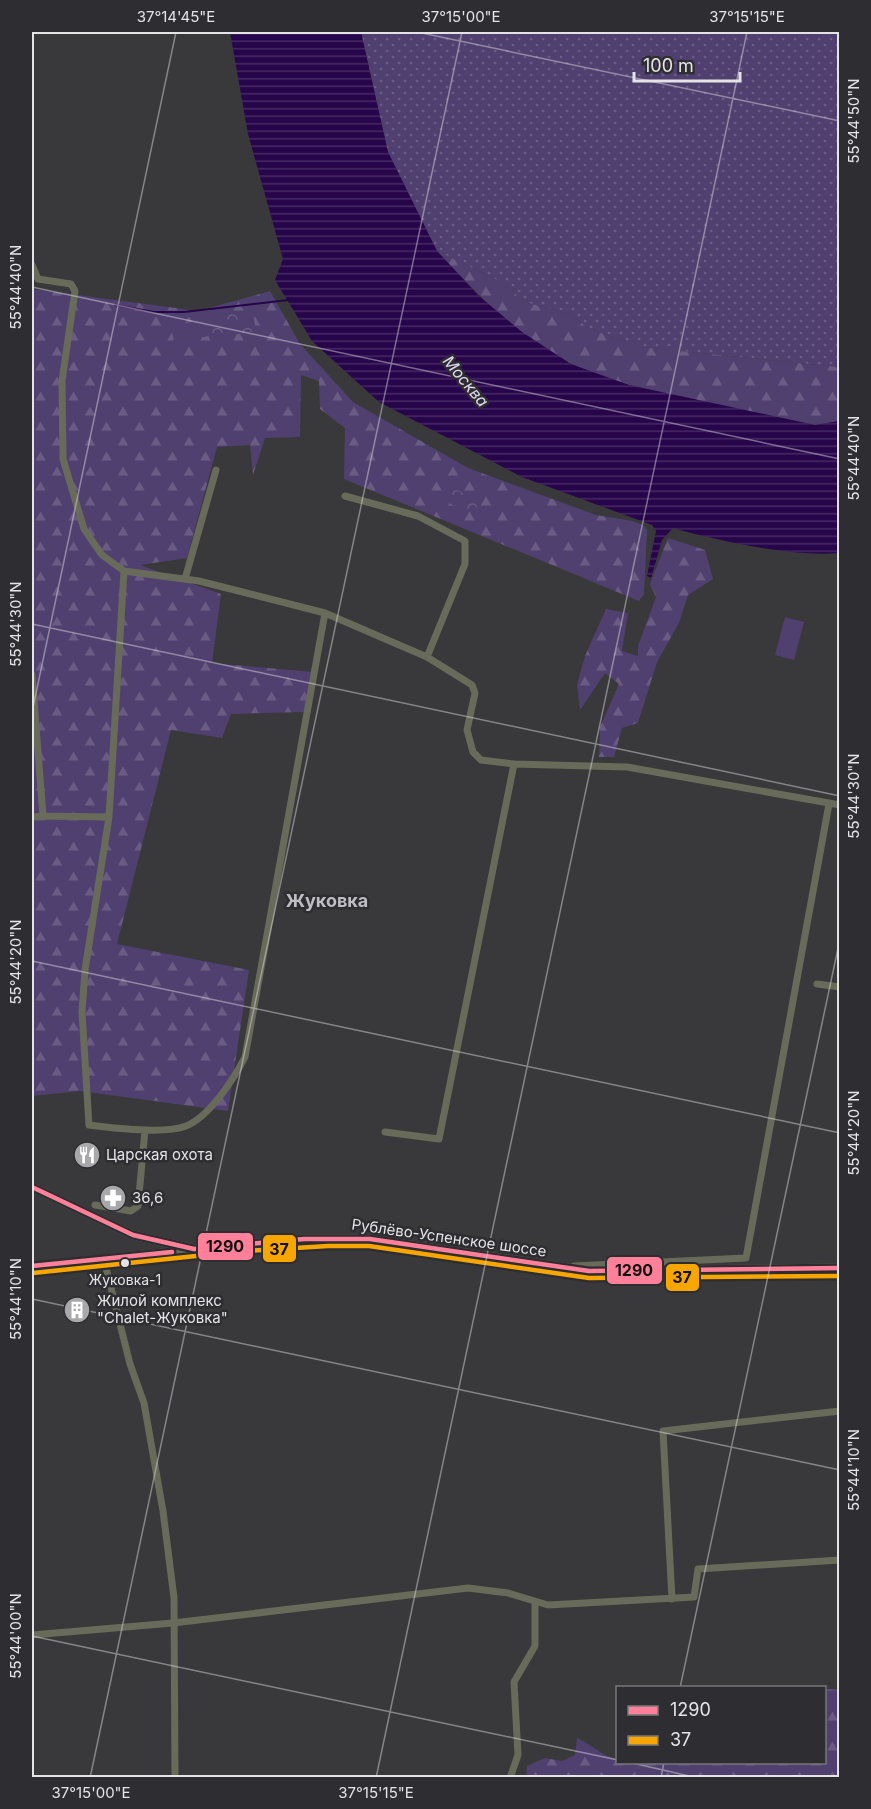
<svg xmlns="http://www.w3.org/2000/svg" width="871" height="1809" font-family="Inter,sans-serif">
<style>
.grass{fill:url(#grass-dots)}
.forest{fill:url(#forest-firs)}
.park{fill:url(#park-crowns)}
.pitch{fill:#504070}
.water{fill:url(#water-rules)}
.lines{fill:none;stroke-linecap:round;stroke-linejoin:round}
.stream{stroke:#27054a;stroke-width:2}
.street{stroke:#686a5a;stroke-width:7}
.secondary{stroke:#6a6e58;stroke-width:9}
.bus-1-casing{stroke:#2e2d31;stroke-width:9}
.bus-2-casing{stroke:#2e2d31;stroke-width:9}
.bus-1{stroke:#ff8098;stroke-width:4.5}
.bus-2{stroke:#f7a600;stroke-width:4.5}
.ticks{fill:none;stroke:#e4e3e6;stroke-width:1.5;stroke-opacity:0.45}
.bus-dot{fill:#e4e3e6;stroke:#2e2d31;stroke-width:2}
.labels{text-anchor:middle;stroke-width:5;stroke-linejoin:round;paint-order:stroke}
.bus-label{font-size:14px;fill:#e4e3e6;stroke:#2e2d31}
.poi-label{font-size:15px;fill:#e4e3e6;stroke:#2e2d31;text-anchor:start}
.street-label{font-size:15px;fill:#e4e3e6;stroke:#2e2d31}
.water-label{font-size:16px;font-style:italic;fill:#e0daf0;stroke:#2e2d31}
.quarter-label{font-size:18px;font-weight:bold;fill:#bfbec3;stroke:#2e2d31}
.line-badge{stroke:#2e2d31;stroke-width:2}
.pale-badge-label{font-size:16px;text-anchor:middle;font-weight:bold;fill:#111}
.neatline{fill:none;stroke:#e4e3e6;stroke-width:2}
.ticks-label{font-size:15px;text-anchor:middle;fill:#e4e3e6}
</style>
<defs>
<pattern id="grass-dots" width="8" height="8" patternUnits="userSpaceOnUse" patternTransform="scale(1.5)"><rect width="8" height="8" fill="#504070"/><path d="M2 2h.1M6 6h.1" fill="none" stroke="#695b84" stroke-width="1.8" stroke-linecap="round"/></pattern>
<pattern id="forest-firs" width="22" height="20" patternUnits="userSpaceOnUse" patternTransform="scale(1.5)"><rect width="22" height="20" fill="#504070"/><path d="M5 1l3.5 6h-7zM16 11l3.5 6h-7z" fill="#695b84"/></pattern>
<pattern id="park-crowns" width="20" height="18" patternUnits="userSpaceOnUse" patternTransform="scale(1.5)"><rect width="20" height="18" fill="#504070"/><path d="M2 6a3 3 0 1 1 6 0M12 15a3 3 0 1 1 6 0" fill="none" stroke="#695b84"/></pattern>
<pattern id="water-rules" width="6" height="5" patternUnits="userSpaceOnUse" patternTransform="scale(1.5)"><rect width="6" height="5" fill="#27054a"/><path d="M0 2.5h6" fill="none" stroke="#462964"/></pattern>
</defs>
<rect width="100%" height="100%" fill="#39383a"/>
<!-- grass -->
<path class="grass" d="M361 32H839V367L641 347 588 328 570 314 528 303 495 279 437 251 388 152Z"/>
<!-- forest -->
<path class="forest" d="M437 251 495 279 528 303 570 314 588 328 641 347 839 367V421L815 425C736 408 646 397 572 364 523 343 473 290 437 251Z
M32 289 198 311 270 291 300 344 353 402 468 468 596 515 632 521 643 525 647 530 644 594 639 601 344 479 345 428 320 409 319 381 301 375 300 437 265 438 253 475 250 445 217 447 187 558 140 565 221 594 212 663 313 672 304 712 231 714 222 738 171 730 117 944 249 970 228 1111 80 1091 32 1096Z
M668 538 705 550 713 579 688 595 679 623 657 662 638 723 622 728 614 757H599L600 727 619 684 605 673 580 710 577 685 585 656 606 609 628 613 622 651 638 656V646L656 597 650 584Z
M828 1689 839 1690V1777H526L527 1766 545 1758 562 1761 575 1755 577 1738C592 1745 602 1756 617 1759L618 1762H824V1691Z"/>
<!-- park -->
<path class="park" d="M252 309 256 331 213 338 210 317Z
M454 489 480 500 474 513 448 503Z"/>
<!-- pitch -->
<path class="pitch" d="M206 319 209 336 174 342 171 326Z
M785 617 804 622 794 660 775 655Z"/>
<!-- water -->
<path class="water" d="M230 32H361L388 152 437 251 479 296 522 332 571 364 629 385 815 425 839 421V553C792 557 719 541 673 528L662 540 651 578 647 576 656 531 652 525 522 477 379 402 312 341 275 280 283 259 248 134Z"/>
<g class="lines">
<!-- stream -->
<path class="stream" d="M115 305 154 312H184L288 300"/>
<!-- street -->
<path class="street" d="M32 265 38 279 71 284 75 291 62 381 63 459 84 529 102 555 124 571 109 817 85 970 82 1012 89 1125C112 1128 166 1134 186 1126 209 1117 234 1079 245 1057L325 613
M345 496 418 516 465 541V564L427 657
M124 571 199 581 325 613 427 657 472 685 475 693 467 730 473 752 481 760 514 764 627 767 840 805
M185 579 216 470
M32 675 43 816 32 817
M43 816 109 817
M817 984 840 987
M385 1132 439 1139 514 764
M95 1205 131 1211 138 1206 145 1130
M104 1260 130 1364 144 1403 163 1511 174 1598 175 1778
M32 1266 190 1249
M574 1266 746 1258 829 804
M672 1599 663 1431 840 1411
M32 1635 173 1623 468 1588 508 1593 548 1605 694 1597 698 1569 840 1560
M510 1778 518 1755 514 1682 535 1646V1602"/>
<!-- secondary -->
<path class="secondary" d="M32 1187 133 1235 194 1249 304 1239H370L589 1271 840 1268"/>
<defs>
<path id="bus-1" d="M32 1187 133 1235 194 1249 304 1239H370L589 1271 840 1268
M32 1266 172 1252"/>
<path id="bus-2" d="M33 1273 244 1251 328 1246H369L589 1278 840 1276"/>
</defs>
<!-- bus-1 casing -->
<use href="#bus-1" class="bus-1-casing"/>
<!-- bus-2 casing -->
<use href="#bus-2" class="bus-2-casing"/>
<!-- bus-1 -->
<use href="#bus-1" class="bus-1"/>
<!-- bus-2 -->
<use href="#bus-2" class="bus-2"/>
</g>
<!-- ticks -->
<path class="ticks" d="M417 32 840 121M32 287 840 459M32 624 840 796M32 712 176 32M32 961 840 1133M32 1299 840 1470M32 1636 618 1760M680 1688 840 939M628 1762 698 1778M90 1778 462 32M376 1778 747 32M661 1778 664 1762"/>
<!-- icons -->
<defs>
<symbol id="restaurant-disc" viewBox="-11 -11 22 22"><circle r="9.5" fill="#a8a7aa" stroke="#2e2d31"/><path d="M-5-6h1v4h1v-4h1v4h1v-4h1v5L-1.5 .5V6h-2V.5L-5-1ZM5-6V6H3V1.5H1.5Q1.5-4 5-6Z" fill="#fff"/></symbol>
<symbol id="pharmacy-disc" viewBox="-11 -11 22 22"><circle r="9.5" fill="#a8a7aa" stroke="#2e2d31"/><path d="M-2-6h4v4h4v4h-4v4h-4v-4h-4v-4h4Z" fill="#fff"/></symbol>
<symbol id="building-disc" viewBox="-11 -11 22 22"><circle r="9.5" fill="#a8a7aa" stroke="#2e2d31"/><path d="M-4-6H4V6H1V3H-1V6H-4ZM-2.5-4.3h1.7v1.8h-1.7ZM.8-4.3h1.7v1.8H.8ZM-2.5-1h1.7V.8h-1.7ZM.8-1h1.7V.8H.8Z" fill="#fff"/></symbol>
</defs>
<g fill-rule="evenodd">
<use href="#restaurant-disc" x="72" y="1140" width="30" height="30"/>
<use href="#pharmacy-disc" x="98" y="1183" width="30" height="30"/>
<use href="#building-disc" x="62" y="1295" width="30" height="30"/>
</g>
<!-- markers -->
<circle class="bus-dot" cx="125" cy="1263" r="5"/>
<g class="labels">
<!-- bus labels -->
<g class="bus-label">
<text x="125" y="1285">Жуковка-1</text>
</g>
<!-- poi labels -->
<g class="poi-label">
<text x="106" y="1160">Царская охота</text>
<text x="132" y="1203">36,6</text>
<text x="97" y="1306">Жилой комплекс<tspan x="97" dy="17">"Chalet-Жуковка"</tspan></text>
</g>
<!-- street labels -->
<g class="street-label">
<text transform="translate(449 1238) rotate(8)" y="5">Рублёво-Успенское шоссе</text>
</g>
<!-- water labels -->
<g class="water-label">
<text transform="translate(466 381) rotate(50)" y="6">Москва</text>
</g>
<!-- quarter labels -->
<g class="quarter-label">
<text x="327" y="907">Жуковка</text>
</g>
</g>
<g class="line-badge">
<rect x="197" y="1232" width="57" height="29" rx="6" fill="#ff8098"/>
<rect x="262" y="1234" width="35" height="29" rx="6" fill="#f7a600"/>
<rect x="606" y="1256" width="57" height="29" rx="6" fill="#ff8098"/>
<rect x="665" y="1263" width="35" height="29" rx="6" fill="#f7a600"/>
</g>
<g class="pale-badge-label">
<text x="225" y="1252">1290</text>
<text x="279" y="1255">37</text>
<text x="634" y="1276">1290</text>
<text x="682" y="1283">37</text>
</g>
<!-- border -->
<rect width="871" height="1809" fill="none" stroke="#2e2d31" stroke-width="66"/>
<!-- legend -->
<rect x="616" y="1686" width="210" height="78" fill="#2e2d31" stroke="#777679" stroke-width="1.5"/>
<rect x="628" y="1706" width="30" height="9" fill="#ff8098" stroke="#777679" stroke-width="1.5"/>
<text x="670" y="1716" font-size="18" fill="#e4e3e6">1290</text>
<rect x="628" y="1736" width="30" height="9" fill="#f7a600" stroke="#777679" stroke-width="1.5"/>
<text x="670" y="1746" font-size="18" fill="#e4e3e6">37</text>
<!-- scale -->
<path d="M634 72v9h106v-9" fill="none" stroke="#e4e3e6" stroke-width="3"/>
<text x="643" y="72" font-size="18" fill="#e4e3e6" stroke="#2e2d31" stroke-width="4.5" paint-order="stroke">100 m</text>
<rect x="33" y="33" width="805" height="1743" class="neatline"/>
<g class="ticks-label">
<text x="176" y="22">37°14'45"E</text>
<text x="461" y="22">37°15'00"E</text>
<text x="747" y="22">37°15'15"E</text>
<text transform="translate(854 121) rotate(-90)" y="5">55°44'50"N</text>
<text transform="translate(16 287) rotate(-90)" y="5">55°44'40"N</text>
<text transform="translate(854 458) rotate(-90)" y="5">55°44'40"N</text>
<text transform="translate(16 624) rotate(-90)" y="5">55°44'30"N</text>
<text transform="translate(854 796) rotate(-90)" y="5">55°44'30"N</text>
<text transform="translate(16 962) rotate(-90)" y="5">55°44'20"N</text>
<text transform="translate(854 1133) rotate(-90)" y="5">55°44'20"N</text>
<text transform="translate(16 1299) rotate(-90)" y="5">55°44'10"N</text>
<text transform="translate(854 1470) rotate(-90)" y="5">55°44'10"N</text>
<text transform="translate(16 1636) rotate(-90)" y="5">55°44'00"N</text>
<text x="91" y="1798">37°15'00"E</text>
<text x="376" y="1798">37°15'15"E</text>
</g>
</svg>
